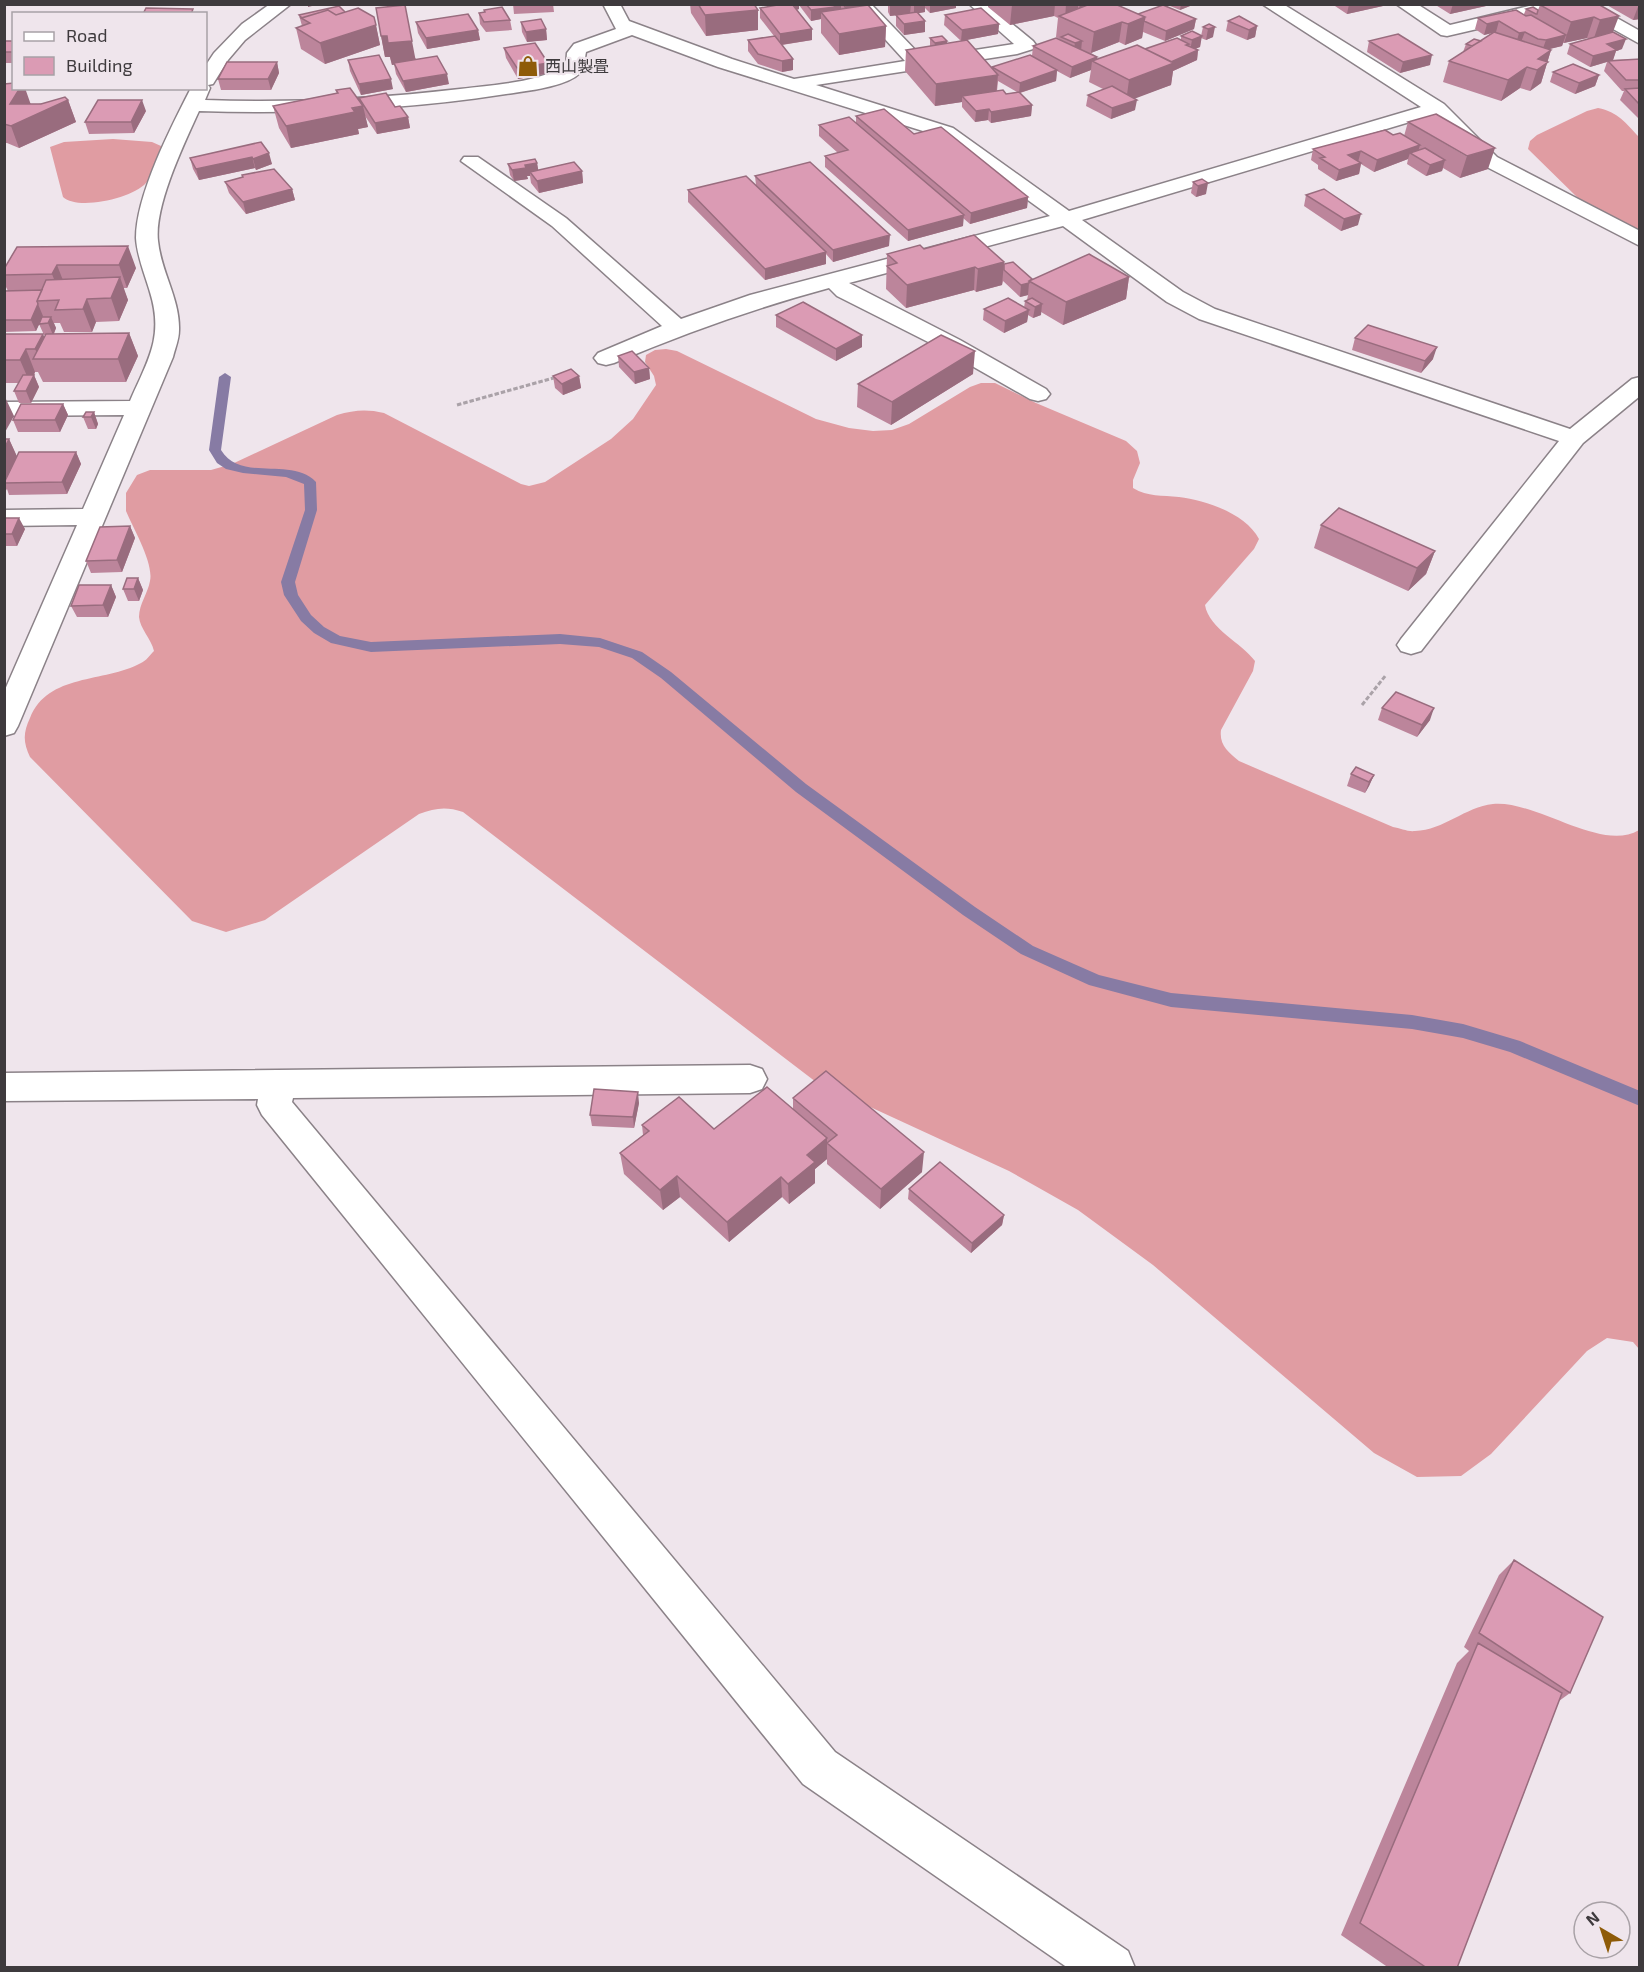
<svg xmlns="http://www.w3.org/2000/svg" width="1644" height="1972" font-family="'Exo 2','Noto Sans JP',sans-serif">
<style>
.forest{fill:#e09ca2}
.lines{fill:none;stroke-linecap:round;stroke-linejoin:round}
.stream{fill:#877ba4;fill-rule:evenodd}
.minor-casing{stroke:#8b8288;stroke-width:3}
.path{stroke:#aaa2a8;stroke-width:3;stroke-dasharray:4.5 2;stroke-linecap:butt}
.minor{fill:#fff;fill-rule:evenodd}
.wall{fill:#bc859b;fill-rule:evenodd}
.shaded-wall{fill:#996c7e}
.building{fill:#db9bb4;stroke:#996c7e;stroke-width:1.5}
.labels{text-anchor:middle;stroke-width:4.5;stroke-linejoin:round;paint-order:stroke}
.far-poi-label{font-size:16px;fill:#3e3a3d;stroke:#efe5ec;text-anchor:start}
</style>
<rect width="100%" height="100%" fill="#efe5ec"/>
<!-- forest -->
<path class="forest" d="M1598 108C1618 112 1626 123 1639 137V234L1582 202 1528 149 1530 141 1537 135 1587 111Z
M113 139 152 142 161 146 162 149C157 159 154 175 146 183 133 198 78 211 63 197L50 147 64 142Z
M666 349 677 351 816 419 849 428 873 431 892 430 909 424 970 387 981 383H995L1036 403 1126 441 1137 451 1140 463 1133 480V488C1148 497 1162 495 1179 497 1206 500 1246 514 1259 539L1254 549 1205 605C1209 629 1242 643 1255 661L1253 671 1221 730C1219 745 1228 752 1239 761L1393 827C1400 828 1408 832 1415 831 1444 830 1465 807 1493 804 1537 800 1601 853 1639 830V1349L1633 1342 1607 1338 1587 1351 1491 1454 1461 1476 1417 1477 1374 1453 1153 1265 1078 1210 1009 1171 816 1082 463 812C446 806 435 808 419 814L265 920 226 932 192 921 30 757C23 742 23 733 30 718 48 673 104 683 141 663 146 661 150 655 154 651 151 638 140 629 139 617 139 604 148 593 150 581 154 563 133 528 126 511V493L137 475 150 470H211L232 464 337 415C354 410 367 409 384 413L521 484 529 486 545 482 611 439 633 419 656 385 654 376 645 362 646 355 655 350Z"/>
<g class="lines">
<!-- stream -->
<path class="stream" d="M225 373 231 377 221 450C241 483 291 456 316 482L317 510 295 582 298 595 311 615 324 627 340 636 371 642 560 634 600 638 642 652 671 672 806 784 975 907 1033 946 1099 975 1171 993 1412 1015 1463 1024 1520 1041 1640 1091V1106L1510 1052 1463 1038 1412 1029 1171 1007 1089 985 1021 954 963 915 796 792 661 678 632 658 599 647 560 644 371 652 331 643 314 633 301 621 284 595 281 582 305 510 304 484 286 477 243 473 226 469 217 463 209 450 219 377Z"/>
<defs>
<path id="minor" d="M270 4H291L245 40 228 60 213 84 208 85 210 88 205 100C290 103 375 99 460 89 495 85 534 83 566 66L567 53 574 44 616 29 603 4H620L629 21 732 59 794 79 905 61 853 4H871L923 58 1014 44 969 4H988L1033 41 1036 45 1033 49 1017 54 816 85 953 128 1069 211 1421 107 1262 4H1283L1444 104 1497 157 1640 231V246L1483 165 1433 115 1082 220 1183 292 1215 309 1570 429 1632 379 1640 377V396L1583 443 1421 651 1411 654 1401 651 1397 645 1401 639 1559 441 1199 319 1167 302 1063 226 849 283 960 340 1046 389 1050 394 1046 399 1038 401 1030 399 944 350 837 296 829 288C755 308 685 333 614 363L606 365 598 363 594 358 598 353 662 326 552 226 461 161 464 157H478L566 218 681 319 750 295 1050 216 939 136 718 67 632 35 586 52C584 59 587 67 580 73 566 87 526 91 506 94 404 110 302 114 199 111 184 144 154 206 158 241 161 272 180 299 179 330 179 340 175 348 173 357L18 726 14 733 4 736V692L77 525 4 526V510L83 509 124 415 4 416V402L130 401C148 360 164 337 150 292 145 275 137 256 136 238 136 195 171 127 191 88H206V65L214 53 242 24Z
M1396 4H1417L1450 25 1537 4H1592L1640 31V44L1570 5 1568 8 1447 36 1441 35Z
M750 1065 762 1069 767 1079 762 1089 750 1093 293 1098 292 1102 835 1752 1128 1951 1135 1968H1068L803 1784 262 1115 257 1105 258 1099 4 1101V1073Z"/>
</defs>
<!-- minor casing -->
<use href="#minor" class="minor-casing"/>
<!-- path -->
<path class="path" d="M457 405 557 377
M1362 705 1386 675"/>
<!-- minor -->
<use href="#minor" class="minor"/>
</g>
<!-- wall -->
<path class="wall" d="M513 4H553L554 12 514 14Z
M690 4H754L758 30 706 36 691 13Z
M783 4H860V7L886 26 885 47 839 55 821 33V19L811 21 799 5V9L797 10 812 29V40L782 45 793 70 782 72 758 64 748 51V40L774 36 760 18V8Z
M888 4H956V8L930 13 925 8V12L918 13 925 32 904 35 896 26V15L890 16 888 12Z
M988 4H1088L1138 14 1196 19 1194 29 1165 41 1143 32 1142 38 1125 45 1119 42 1091 53 1097 57V59L1146 49 1181 40V36H1201L1203 27 1209 24 1213 37 1206 40 1201 38 1200 47 1196 48 1198 50 1197 60 1173 71 1171 85 1134 98 1135 110 1111 119 1086 106 1088 95 1103 89 1089 82 1091 70 1070 78 1057 71 1056 81 1020 93 1032 105 1031 116 991 123 988 120 975 122 962 107V102L935 106 905 71 906 50 930 46V38L947 41V43L992 68V67L1032 56 1033 46 1061 40 1056 37 1058 18 1054 16 1010 25 988 7ZM998 81 1017 92 1006 94 997 91Z
M1165 4H1195L1180 10Z
M1332 4H1383V6L1347 14Z
M1434 4H1487L1486 6 1450 14Z
M1598 4 1622 49 1616 51 1613 60 1640 59V120L1620 100 1624 91H1622L1604 71 1607 62 1590 67 1567 54 1570 44 1589 39 1587 38 1563 43 1562 46 1548 49 1551 50 1541 83 1530 91 1520 88 1501 101 1443 82 1449 61 1463 52 1466 44 1481 41 1492 33 1484 35 1475 29 1478 18 1524 14 1526 9 1538 10 1540 5Z
M1605 4H1640V19L1633 20Z
M376 8 416 59 449 84 406 92 396 74 394 64 392 65 390 57H385Z
M484 10 510 20 512 30 486 32 480 24 479 13 484 12Z
M345 12 374 17 380 45 325 64 301 49 296 28 302 26 299 15Z
M945 15 999 24 998 34 961 41 944 25Z
M1228 21 1257 26 1255 37 1247 40 1226 31Z
M416 22 478 30 480 40 427 49 418 33Z
M521 22 546 29 547 40 527 42 522 32Z
M4 41H14V63H4Z
M1369 41 1430 65 1400 73 1367 52Z
M504 48 548 63 550 73 518 79 506 58Z
M348 60 393 89 361 95 350 71Z
M277 62 279 73 271 90H221L218 79Z
M1553 72 1599 75 1595 86 1575 94 1550 82Z
M4 84 31 104H41L68 100 76 122 19 148 7 143H4Z
M336 90 359 100 395 107 408 117 410 128 377 134 365 116 368 127 358 129 359 134 291 148 279 128 273 106 337 93Z
M146 111 134 133 89 134 85 122Z
M856 116 914 134 1028 197 1027 208 970 224 963 218V226L908 241 825 167V156L838 153 819 136V125L856 124Z
M1408 122 1488 169 1460 178 1443 168 1442 171 1426 176 1407 164 1408 159 1374 172 1361 164 1359 174 1336 181 1318 169V165L1311 160 1313 149 1393 135 1404 136Z
M261 142 272 164 256 170 255 168 199 180 193 169 190 158Z
M537 163 538 170 582 171 583 183 539 193 531 183 530 176H527L528 179 514 181 510 175 508 164Z
M242 175 292 189 295 200 246 214 229 193 225 182 242 177Z
M755 176 889 246 833 262 826 254V264L765 280 688 202V190L756 185Z
M1202 179 1206 194 1196 197 1191 193 1193 182Z
M1306 195 1358 225 1341 231 1304 206Z
M17 247 136 268 127 288H123L128 300 119 321 96 322 92 332H64L60 323H54L56 328 54 334 129 333 138 356 126 382H43L38 372H35L34 375 39 387 31 403H19L14 391 19 383H4V334H43L44 338 46 335H44L39 324 43 317V316L36 331 4 332V291H8L4 283V269Z
M924 249 1004 262V264L1032 279 1129 277 1126 299 1063 325 1041 312V315L1033 318 1028 315 1027 322 1004 333 983 320 984 309 1024 308 1025 301 1027 300 1028 295 1020 297 1003 281 1002 285 976 292 974 290 906 308 886 289 887 254Z
M776 315 862 335V347L836 361 776 327Z
M1355 338 1433 359 1421 373 1352 350Z
M618 356 649 368 650 379 635 384 619 367Z
M973 374 891 425 857 407 858 384Z
M553 376H579L581 388 563 395 555 388Z
M63 404 68 415 60 432H18L13 420Z
M94 412 98 424 96 429H88L83 417Z
M4 439H9L17 457 76 452 81 464 67 494 9 495 7 489 4 493Z
M4 518 25 529 17 546H4Z
M1321 525 1435 551 1426 574 1408 591 1314 548Z
M130 526 135 538 122 572 91 573 86 561Z
M138 578 143 590 139 601H128L123 589Z
M111 585 116 597 108 617H77L71 606Z
M1382 708 1430 720 1417 737 1378 720Z
M1351 774 1374 775 1369 786 1365 793 1347 786Z
M793 1098 922 1172 880 1209 827 1164V1159L815 1169V1183L789 1204 782 1197 729 1242 680 1197 663 1210 624 1174 620 1153 643 1135 642 1125 714 1129 793 1109Z
M639 1103 634 1128 592 1126 590 1115Z
M909 1189 1004 1215 1002 1225 971 1253 908 1199Z
M1514 1560 1570 1693 1559 1701 1457 1968H1389L1341 1935 1457 1663 1469 1651 1464 1647 1499 1575Z"/>
<!-- shaded-wall -->
<path class="shaded-wall" d="M308 4H320L308 7Z
M789 4H799V9L789 11Z
M832 4H841V12H821V19L811 21V10Z
M899 4H911L910 14 890 16V5Z
M914 4H925V12L914 14Z
M930 4H956V8L930 13Z
M1055 4 1054 16 1010 25 1012 5Z
M1066 4H1078V12L1065 20Z
M1080 4H1088V6L1079 9Z
M1181 4H1195L1180 10Z
M1349 4H1383V6L1347 14Z
M1453 4H1487L1486 6 1450 14Z
M1639 4 1640 19 1633 20Z
M758 10V30L706 36 705 15Z
M1619 16 1611 37 1593 41 1600 20Z
M1145 17 1142 38 1125 45 1128 24Z
M1594 17 1587 38 1564 43 1571 22Z
M1196 19 1194 29 1165 41 1166 31Z
M925 21V32L904 35V24Z
M1499 21 1496 32 1484 35 1487 24Z
M1122 22 1119 42 1091 53 1094 32Z
M999 24 998 34 961 41 962 30Z
M376 25 380 45 325 64 320 43Z
M886 26 885 47 839 55V34Z
M1257 26 1255 37 1247 40 1249 30Z
M1215 27 1213 37 1206 40 1208 29Z
M546 29 547 40 527 42 526 32Z
M812 29V40L780 45V34Z
M478 30 480 40 427 49 426 38Z
M1525 32 1521 42 1516 44 1519 33Z
M1566 35 1562 46 1542 51 1546 40Z
M381 36H387L412 41 416 62 392 65 390 57H385Z
M1202 36 1200 47 1190 51 1192 40Z
M1626 39 1622 49 1616 51 1613 60 1590 67 1593 56 1607 44Z
M947 41 946 52 934 54 935 43Z
M1082 41 1081 51 1073 54 1075 43Z
M1198 50 1197 60 1173 71 1171 85 1126 102 1129 80Z
M1551 50 1541 83 1530 91 1537 70 1538 59Z
M1432 55 1430 65 1400 73 1403 62Z
M1097 57V64L1092 61 1091 70 1070 78 1072 67Z
M793 59V70L782 72V61Z
M277 62 279 73 271 90 268 79Z
M548 63 550 73 518 79 517 68Z
M1527 67 1520 88 1501 101 1508 80Z
M1057 70 1056 81 1019 93 1020 83Z
M447 74 449 84 406 92 403 81Z
M998 75 996 96H962V102L935 106 936 84Z
M1599 75 1595 86 1575 94 1579 83Z
M391 79 393 89 361 95 359 84Z
M20 88H25L31 105 68 100 76 122 19 148 11 126 10 104Z
M142 100 146 111 134 133 131 122Z
M1137 100 1135 110 1111 119 1112 108Z
M1032 105 1031 116 991 123V112Z
M363 106 368 127 358 129 359 134 291 148 286 126Z
M989 109 988 120 975 122 976 111Z
M408 117 410 128 377 134 375 123Z
M1420 145 1417 156 1410 153 1408 159 1374 172 1377 160Z
M1495 148 1488 169 1460 178 1467 156Z
M1361 151 1358 162 1348 155Z
M269 153 272 164 256 170 253 159Z
M252 157 255 168 199 180 196 169Z
M1445 160 1442 171 1426 176 1430 165Z
M537 163 539 174 530 172V176H527L528 179 514 181 512 170 525 165Z
M1361 163 1359 174 1336 181 1339 170Z
M582 171 583 183 539 193 537 181Z
M1208 183 1206 194 1196 197 1198 186Z
M292 189 295 200 246 214 243 202Z
M1028 197 1027 208 970 224 971 213Z
M1361 214 1358 225 1341 231 1344 219Z
M964 215 963 226 908 241V230Z
M890 235 889 246 833 262V250Z
M128 246 136 268 127 288 119 265Z
M826 252V264L765 280V269Z
M1004 262 1002 285 976 292 978 269Z
M57 265 66 288 61 297 52 274Z
M975 267 974 290 906 308 907 285Z
M120 277 128 300 119 321 111 298Z
M1129 277 1126 299 1063 325 1066 302Z
M1029 283 1028 295 1020 297 1021 285Z
M87 299 96 322 92 332 83 309Z
M38 304 43 316 36 331 31 320Z
M1042 304 1041 315 1033 318 1035 307Z
M1029 310 1027 322 1004 333 1005 321Z
M51 317 56 328 53 335 48 323Z
M129 333 138 356 126 382 118 359Z
M43 334 52 357 40 359 35 349Z
M862 335V347L836 361V349Z
M1437 347 1433 359 1421 373 1425 361Z
M26 349 35 372 30 383 20 360Z
M975 351 973 374 891 425 892 402Z
M649 368 650 379 635 384 634 372Z
M34 375 39 387 31 403 26 391Z
M579 376 581 388 563 395 562 384Z
M4 395 14 416 4 434Z
M63 404 68 415 60 432 55 420Z
M94 412 98 424 96 429 91 417Z
M9 439 20 463 4 483V449Z
M76 452 81 464 67 494 62 482Z
M19 518 25 529 17 546 12 534Z
M130 526 135 538 122 572 117 560Z
M1435 551 1426 574 1408 591 1417 568Z
M138 578 143 590 139 601 134 589Z
M111 585 116 597 108 617 103 605Z
M1434 708 1430 720 1417 737 1422 725Z
M1374 775 1369 786 1365 793 1369 782Z
M638 1092 639 1103 634 1128 633 1117Z
M827 1138V1159L815 1169V1183L789 1204 788 1184 807 1155Z
M924 1152 922 1172 880 1209 881 1189Z
M677 1176 680 1197 663 1210 660 1190Z
M781 1177 782 1197 729 1242 727 1222Z
M1004 1215 1002 1225 971 1253 972 1243Z"/>
<!-- building -->
<path class="building" d="M698 4H754L758 10 705 15Z
M783 4H792L812 29 780 34 760 8Z
M806 4H833L835 7 811 10Z
M843 4H860L861 5 845 7Z
M1090 4H1115L1145 17 1128 24 1122 22 1094 32 1059 16Z
M1598 4 1619 16 1600 20 1594 17 1571 22 1540 5Z
M405 5 412 41 388 43 387 36H381L376 8Z
M868 5 886 26 839 34 821 12Z
M1163 5 1196 19 1166 31 1144 21 1145 17 1138 14Z
M339 6 345 12 336 15 328 10 302 18 299 15Z
M502 7 510 20 484 22 479 13 485 12 484 10Z
M1533 7 1538 10 1537 14H1536L1526 9Z
M146 8 193 9 191 14H143Z
M358 8 374 17 376 25 320 43 296 28 310 23 301 18 328 10 336 15Z
M981 8 999 24 962 30 945 15Z
M1516 10 1526 16 1531 15 1566 35 1546 40 1538 39 1525 32 1519 33 1499 21 1487 24 1478 18Z
M917 12 925 21 904 24 896 15Z
M468 14 478 30 426 38 416 22Z
M1239 16 1257 26 1249 30 1228 21Z
M541 19 546 29 526 32 521 22Z
M1209 24 1215 27 1208 29 1203 27Z
M1192 31 1202 36 1192 40 1181 36Z
M1494 32 1551 50 1538 59 1548 62 1537 70 1527 67 1508 80 1449 61Z
M1613 32 1626 39 1607 44 1617 50 1593 56 1570 44Z
M1068 34 1082 41 1075 43 1061 37Z
M1398 34 1432 55 1403 62 1369 41Z
M775 36 793 59 782 61 758 54 748 40Z
M942 36 947 41 935 43 930 38Z
M1056 38 1097 57 1072 67 1033 46Z
M1177 38 1189 44 1186 45 1198 50 1171 62 1145 49Z
M1474 39 1481 41 1472 46 1466 44Z
M967 40 998 75 936 84 906 50Z
M4 41H14V52H4Z
M535 43 548 63 517 68 504 48Z
M1137 45 1174 63 1129 80 1092 61Z
M379 55 391 79 359 84 348 60Z
M1030 55 1057 70 1020 83 992 67Z
M437 56 447 74 403 81 394 63Z
M1640 59V80H1626L1608 61Z
M227 62H277L268 79H218Z
M1573 64 1599 75 1579 83 1553 72Z
M14 83V88H20L10 104H41L65 97 68 100 11 126 4 124V84Z
M1112 86 1137 100 1112 108 1088 95Z
M350 88 363 106 352 108 355 112 286 126 273 106 338 93 336 90Z
M1640 88V105L1625 89Z
M1003 90 1006 94 1019 92 1032 105 991 112 989 109 976 111 962 96Z
M386 93 395 107 400 106 408 117 375 123 359 98Z
M98 100H142L131 122H85Z
M884 109 914 134 941 127 1028 197 971 213 856 116Z
M1436 114 1495 148 1467 156 1408 122Z
M849 117 964 215 908 230 825 156 848 150 819 125Z
M1385 130 1393 135 1400 133 1420 145 1377 160 1361 151 1348 155 1361 163 1339 170 1320 158 1325 157 1313 149Z
M261 142 269 153 253 159 252 157 196 169 190 158Z
M1425 148 1445 160 1430 165 1410 153Z
M535 159 537 163 525 165 526 168 512 170 508 164Z
M574 162 582 171 537 181 530 172Z
M810 162 890 235 833 250 755 176Z
M274 169 292 189 243 202 225 182 243 177 242 175Z
M746 176 826 252 765 269 688 190Z
M1202 179 1208 183 1198 186 1193 182Z
M1324 189 1361 214 1344 219 1306 195Z
M974 235 1004 262 978 269 975 267 907 285 887 266 897 263 887 254 920 245 924 249Z
M128 246 119 265H57L52 274 4 275V269L17 247Z
M1089 254 1129 277 1066 302 1029 281Z
M1013 262 1032 279 1029 281V283L1021 285 1004 270V264Z
M120 277 111 298 87 299 83 309 55 310 59 300 37 301 46 280Z
M42 290 37 301 38 304 31 320H4V291Z
M1008 298 1029 310 1005 321 984 309Z
M1032 298 1042 304 1035 307 1025 301Z
M803 302 862 335 836 349 776 315Z
M42 317H51L48 323 39 324Z
M1368 325 1437 347 1425 361 1355 338Z
M129 333 118 359H33L46 334Z
M4 334H43L35 349H26L20 360H4Z
M941 335 975 351 892 402 858 384Z
M632 351 649 368 634 372 618 356Z
M571 369 579 376 562 384 553 376Z
M23 375H34L26 391H14Z
M21 404H63L55 420H13Z
M86 412H94L91 417H83Z
M4 439H9L4 449Z
M19 452H76L62 482 4 483Z
M1339 508 1435 551 1417 568 1321 525Z
M4 518H19L12 534H4Z
M130 526 117 560 86 561 100 527Z
M127 578H138L134 589H123Z
M79 585H111L103 605 71 606Z
M1396 692 1434 708 1422 725 1382 708Z
M1356 767 1374 775 1369 782 1351 774Z
M826 1071 924 1152 881 1189 827 1143 837 1135 793 1098Z
M767 1087 827 1138 807 1155 815 1162 788 1184 781 1177 727 1222 677 1176 660 1190 620 1153 649 1131 642 1125 679 1097 714 1129Z
M594 1089 638 1092 633 1117 590 1115Z
M940 1162 1004 1215 972 1243 909 1189Z
M1514 1560 1603 1617 1570 1693 1479 1633Z
M1478 1643 1562 1693 1457 1968H1427L1360 1923Z"/>
<!-- icons -->
<defs>
<symbol id="shop-bare" viewBox="-9 -9 18 18"><path d="M-5-2.5h2.3a2.7 3.5 0 0 1 5.4 0H5L5.5 6h-11ZM-1.5-2.5h3a1.5 2.3 0 0 0-3 0Z" fill="#8e5b08" stroke="#efe5ec" stroke-width="2.5" paint-order="stroke"/></symbol>
</defs>
<g fill-rule="evenodd">
<use href="#shop-bare" x="513" y="51" width="30" height="30"/>
</g>
<g class="labels">
<!-- far-poi labels -->
<g class="far-poi-label">
<text x="545" y="72">西山製畳</text>
</g>
</g>
<!-- border -->
<rect width="1644" height="1972" fill="none" stroke="#3e3a3d" stroke-width="12"/>
<!-- legend -->
<rect x="12" y="12" width="195" height="78" fill="#efe5ec" stroke="#a8a1a6" stroke-width="1.5"/>
<rect x="24" y="32" width="30" height="9" fill="#ffffff" stroke="#a8a1a6" stroke-width="1.5"/>
<text x="66" y="42" font-size="18" fill="#3e3a3d">Road</text>
<rect x="24" y="57" width="30" height="18" fill="#db9bb4" stroke="#a8a1a6" stroke-width="1.5"/>
<text x="66" y="72" font-size="18" fill="#3e3a3d">Building</text>
<!-- north arrow -->
<g transform="translate(1602 1930) rotate(321)"><circle r="28" fill="#efe5ec" stroke="#a8a1a6" stroke-width="1.5"/>
<path d="M0-4.5L10 22L0 15L-10 22Z" fill="#8e5b08"/>
<text y="-9" font-size="16" font-weight="bold" text-anchor="middle" fill="#3e3a3d">N</text>
</g>
</svg>
